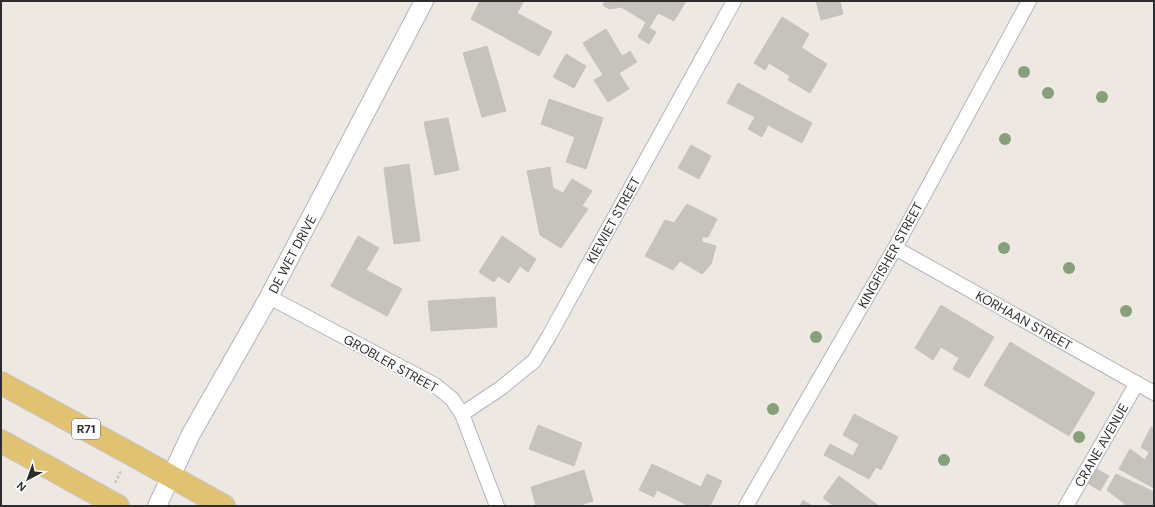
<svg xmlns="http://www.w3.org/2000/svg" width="1155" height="507" font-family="'DM Sans',sans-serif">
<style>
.building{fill:#c6c2bd;stroke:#c9c3bb}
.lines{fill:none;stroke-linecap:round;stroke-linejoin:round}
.minor-casing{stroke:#b2b4bc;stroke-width:16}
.tertiary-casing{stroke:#b2b4bc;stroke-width:20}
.primary-casing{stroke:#c8c8c8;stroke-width:24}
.path{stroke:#c8c8c8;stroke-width:2.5;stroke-dasharray:3 2;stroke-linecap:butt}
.minor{stroke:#fff;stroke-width:14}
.tertiary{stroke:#fff;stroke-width:18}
.primary{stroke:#e1c273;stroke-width:22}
.tree{fill:#879f7a}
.labels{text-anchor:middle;stroke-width:4;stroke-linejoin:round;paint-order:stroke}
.shield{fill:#fff;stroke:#6c6c6c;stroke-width:1}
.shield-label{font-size:12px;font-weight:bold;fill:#2d2d2d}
.street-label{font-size:13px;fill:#2d2d2d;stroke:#fff}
</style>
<rect width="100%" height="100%" fill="#ede8e2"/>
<!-- building -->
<path class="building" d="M480 1H524L517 13 552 32 539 56 471 19Z
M605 1H686L674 21 658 13 649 28 656 32 649 44 638 37 646 22 621 7 609 9 603 5Z
M816 1H840L843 14 821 20Z
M782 17 809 34 799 52H800L802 48 827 64 810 93 788 80 790 76 769 63 765 70 754 63Z
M606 29 622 56 630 51 637 62 619 73 629 89 608 102 594 80 603 75 583 43Z
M487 46 506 111 482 117 463 53Z
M566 54 586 66 574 88 553 77Z
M738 83 812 123 802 143 768 125 762 137 748 129 755 117 727 103Z
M549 99 603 118 586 169 566 162 575 137 541 124Z
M448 118 459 170 435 175 424 122Z
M691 145 711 156 699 179 678 168Z
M409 164 420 241 394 244 384 168Z
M550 167 553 188 563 193 572 179 592 191 582 206 588 209 561 248 540 235 527 171Z
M687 204 717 219 708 237H702V242L716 246 711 264 702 274 680 261 673 270 645 256 665 220 674 223Z
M358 236 379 248 366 270 402 289 387 316 331 286Z
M502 236 536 259 528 272 520 266 509 283 498 276 494 282 479 272Z
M495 297 497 327 431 331 428 301Z
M941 305 994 337 969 378 953 369 959 358 941 347 933 360 915 348Z
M1010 342 1095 393 1069 436 984 385Z
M854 414 898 437 881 470 876 467 869 479 824 455 830 444 853 456 859 444 843 435Z
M538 425 582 443 574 466 529 449Z
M1151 427 1154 429V488L1119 469 1130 449 1145 460 1149 452 1141 447Z
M652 464 701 487 707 474 722 481 710 506H689L657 490 654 497 639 490Z
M1095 468 1109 476 1100 491 1086 482Z
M584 470 593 501 578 506H536L531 487Z
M1116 474 1154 492V506H1124L1125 504 1107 490Z
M839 476 879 506H834L823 498Z
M803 500 812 506H800Z"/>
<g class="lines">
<defs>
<path id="minor" d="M895 248 1154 393
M269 297 435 385 452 399 462 414 497 506
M462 414 501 388 534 361 549 336 734 1
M746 506 895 248 1029 1
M1066 506 1137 383"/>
<path id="tertiary" d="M157 506 191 434 269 297 424 1"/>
<path id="primary" d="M1 383 131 454 224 506
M1 441 118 506"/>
</defs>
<!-- minor casing -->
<use href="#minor" class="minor-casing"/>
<!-- tertiary casing -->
<use href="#tertiary" class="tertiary-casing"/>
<!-- primary casing -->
<use href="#primary" class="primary-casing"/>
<!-- path -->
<path class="path" d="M115 483 121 471"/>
<!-- minor -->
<use href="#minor" class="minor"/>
<!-- tertiary -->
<use href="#tertiary" class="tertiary"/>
<!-- primary -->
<use href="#primary" class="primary"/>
</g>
<!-- trees -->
<g class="tree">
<circle cx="1024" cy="72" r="6"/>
<circle cx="1048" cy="93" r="6"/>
<circle cx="1102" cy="97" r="6"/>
<circle cx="1005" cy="139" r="6"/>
<circle cx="1004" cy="248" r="6"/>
<circle cx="1069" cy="268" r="6"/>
<circle cx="1126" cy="311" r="6"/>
<circle cx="816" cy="337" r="6"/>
<circle cx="773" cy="409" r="6"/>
<circle cx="1079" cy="437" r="6"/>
<circle cx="944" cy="460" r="6"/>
</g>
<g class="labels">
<!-- shield labels -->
<rect class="shield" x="72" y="419" width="28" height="20" rx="3"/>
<g class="shield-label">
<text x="86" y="433">R71</text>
</g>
<!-- street labels -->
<g class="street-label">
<text transform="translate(613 220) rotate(-61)" y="5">KIEWIET STREET</text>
<text transform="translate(292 254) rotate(-62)" y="5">DE WET DRIVE</text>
<text transform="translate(890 255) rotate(-61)" y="5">KINGFISHER STREET</text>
<text transform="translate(1024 320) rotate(29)" y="5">KORHAAN STREET</text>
<text transform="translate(391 363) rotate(29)" y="5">GROBLER STREET</text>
<text transform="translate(1101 445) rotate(-60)" y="5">CRANE AVENUE</text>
</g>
</g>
<!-- border -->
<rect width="1155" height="507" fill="none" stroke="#2d2d2d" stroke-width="4"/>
<!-- north arrow -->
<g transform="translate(28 479) rotate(221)" stroke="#ffffff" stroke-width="3" paint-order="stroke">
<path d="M0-3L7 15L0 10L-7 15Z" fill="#2d2d2d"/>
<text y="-6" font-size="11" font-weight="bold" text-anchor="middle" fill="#2d2d2d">N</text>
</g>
</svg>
